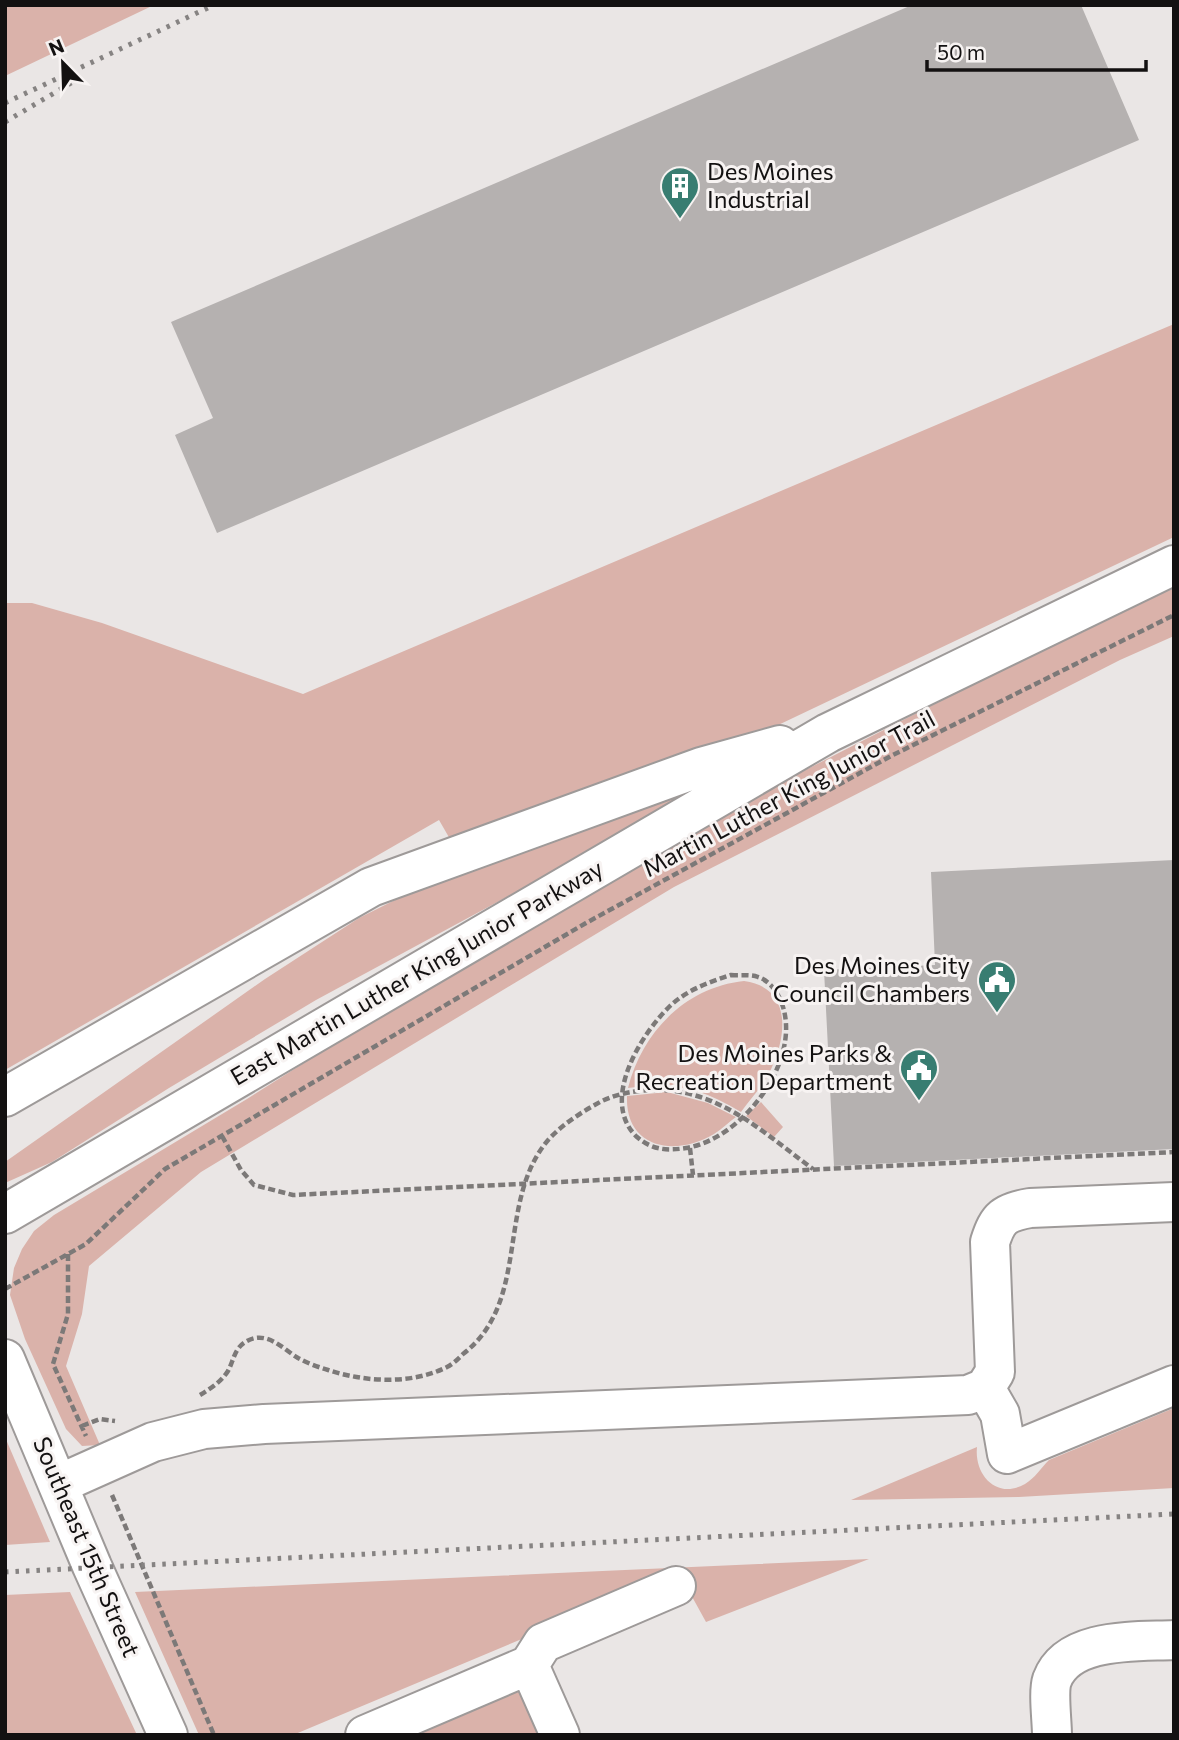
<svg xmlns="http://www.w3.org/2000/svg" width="1179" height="1740" font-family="Commissioner,sans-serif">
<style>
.green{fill:#dab2aa}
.building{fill:#b5b1b0}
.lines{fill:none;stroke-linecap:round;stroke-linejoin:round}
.minor-casing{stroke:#9e9a99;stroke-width:42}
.major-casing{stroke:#9e9a99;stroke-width:42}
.path{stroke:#7c7978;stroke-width:4.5;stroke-dasharray:7 3.5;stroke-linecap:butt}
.minor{stroke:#fff;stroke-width:38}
.major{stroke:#fff;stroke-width:38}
.rail{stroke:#868382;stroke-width:5;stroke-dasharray:3.5 7;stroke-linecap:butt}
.labels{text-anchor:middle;stroke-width:6;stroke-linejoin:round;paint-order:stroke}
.poi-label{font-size:24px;fill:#131111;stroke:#f7f3f2;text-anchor:end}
.street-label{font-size:24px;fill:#131111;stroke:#f7f3f2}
</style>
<rect width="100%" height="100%" fill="#eae6e5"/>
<!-- green -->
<path class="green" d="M5 5H154L5 76Z
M1174 324V537L774 727 454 846 439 820 5 1070V603H32L102 623 303 694Z
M1174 588V636L1120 660 674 887 201 1172 89 1266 82 1314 66 1366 100 1445 82 1446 66 1429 25 1339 10 1295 14 1268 22 1249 34 1231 54 1215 247 1099 511 932 741 803 1032 654Z
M723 780 316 1000 169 1088 52 1162 5 1183V1162L265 979 359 918 439 878 540 835Z
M744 981C790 987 788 1032 772 1067 765 1084 752 1097 741 1112 698 1087 677 1083 628 1088 642 1032 686 987 744 981Z
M667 1092 708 1103 736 1117C729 1122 722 1129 714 1134 676 1157 625 1149 627 1096Z
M761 1102 783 1127 774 1137 746 1116Z
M1174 1408V1488L1019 1497 851 1500 977 1447C974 1475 997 1500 1025 1484 1035 1478 1041 1468 1049 1460Z
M5 1437 50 1542 5 1545Z
M869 1559 706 1622 679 1573 293 1735H199L135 1592Z
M70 1592 137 1735H5V1595Z
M519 1692 530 1701 545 1735H404L500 1693Z"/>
<!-- building -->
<path class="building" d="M912 5H1081L1139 140 217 533 175 435 213 418 171 322Z
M1174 860V1149L834 1166 824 970 935 965 931 872Z"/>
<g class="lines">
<defs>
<path id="minor" d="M5 1359 92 1566 168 1735
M985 1388 1000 1414 1007 1454 1174 1385
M59 1484 153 1442 204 1429 264 1424 968 1395 985 1388 995 1372 990 1242C998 1217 1004 1213 1030 1208L1174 1202
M529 1665 543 1643 676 1586
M529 1665 560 1735
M365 1735 529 1665
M1052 1735C1052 1721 1048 1692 1052 1680 1068 1637 1136 1642 1174 1640"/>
<path id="major" d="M5 1097 371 887 701 767 780 745
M5 1214 828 733 1174 565"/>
</defs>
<!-- minor casing -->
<use href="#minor" class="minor-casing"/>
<!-- major casing -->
<use href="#major" class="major-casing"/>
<!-- path -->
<path class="path" d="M731 975C740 976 750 974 758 977 768 980 776 990 780 999 806 1056 744 1139 686 1148 667 1151 652 1150 637 1137 599 1101 641 1034 670 1006 687 990 709 982 731 975Z
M222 1136 241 1170 254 1185 293 1195 1174 1152
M690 1148 693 1175
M68 1254V1314L53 1364 86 1436
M5 1289 86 1244 165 1169 586 923 891 756 1174 615
M200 1395C210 1389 221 1382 228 1371 234 1360 234 1348 247 1341 267 1330 283 1349 298 1358 307 1363 318 1367 328 1370 365 1382 411 1385 447 1367 453 1364 458 1359 463 1354 532 1301 495 1201 549 1139 564 1123 582 1112 600 1102 618 1093 637 1090 656 1090 719 1089 765 1134 813 1169
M82 1426 100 1419 115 1421
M112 1495 214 1735"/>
<!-- minor -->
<use href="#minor" class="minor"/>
<!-- major -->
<use href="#major" class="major"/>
<!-- rail -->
<path class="rail" d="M5 103 214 5
M5 122 83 76
M5 1572 1174 1514"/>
</g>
<!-- icons -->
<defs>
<symbol id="building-pin" viewBox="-11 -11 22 30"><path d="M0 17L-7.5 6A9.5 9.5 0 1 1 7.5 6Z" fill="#387d71" stroke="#f7f3f2"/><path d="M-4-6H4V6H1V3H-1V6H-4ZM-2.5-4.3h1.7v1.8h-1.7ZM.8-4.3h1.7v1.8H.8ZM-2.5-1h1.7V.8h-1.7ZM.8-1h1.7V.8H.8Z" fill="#fff"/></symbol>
<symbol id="civic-pin" viewBox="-11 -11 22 30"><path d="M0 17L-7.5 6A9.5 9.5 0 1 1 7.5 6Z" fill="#387d71" stroke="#f7f3f2"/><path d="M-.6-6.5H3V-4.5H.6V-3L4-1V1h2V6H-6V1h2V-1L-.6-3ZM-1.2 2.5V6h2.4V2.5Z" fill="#fff"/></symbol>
</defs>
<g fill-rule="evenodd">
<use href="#building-pin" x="658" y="164" width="44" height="60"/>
<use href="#civic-pin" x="975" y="958" width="44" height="60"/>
<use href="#civic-pin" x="897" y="1046" width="44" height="60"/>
</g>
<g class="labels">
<!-- poi labels -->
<g class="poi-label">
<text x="707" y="180" text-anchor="start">Des Moines<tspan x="707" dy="28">Industrial</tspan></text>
<text x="970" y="974">Des Moines City<tspan x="970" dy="28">Council Chambers</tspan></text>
<text x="892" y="1062">Des Moines Parks &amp;<tspan x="892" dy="28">Recreation Department</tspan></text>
</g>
<!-- street labels -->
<g class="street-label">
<text transform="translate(789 794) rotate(-28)" y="8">Martin Luther King Junior Trail</text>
<text transform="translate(417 973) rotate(-30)" y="8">East Martin Luther King Junior Parkway</text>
<text transform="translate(86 1547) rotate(67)" y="8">Southeast 15th Street</text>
</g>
</g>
<!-- border -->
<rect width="1179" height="1740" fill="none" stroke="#131111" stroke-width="14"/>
<!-- north arrow -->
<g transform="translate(63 63) rotate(337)" stroke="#f7f3f2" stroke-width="5" paint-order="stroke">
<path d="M0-5L12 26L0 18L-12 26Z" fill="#131111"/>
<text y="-10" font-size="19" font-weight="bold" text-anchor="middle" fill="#131111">N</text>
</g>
<!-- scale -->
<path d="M927 60v10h219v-10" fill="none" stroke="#131111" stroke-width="3.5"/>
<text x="937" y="60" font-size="21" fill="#131111" stroke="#f7f3f2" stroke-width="5" paint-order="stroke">50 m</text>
</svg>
